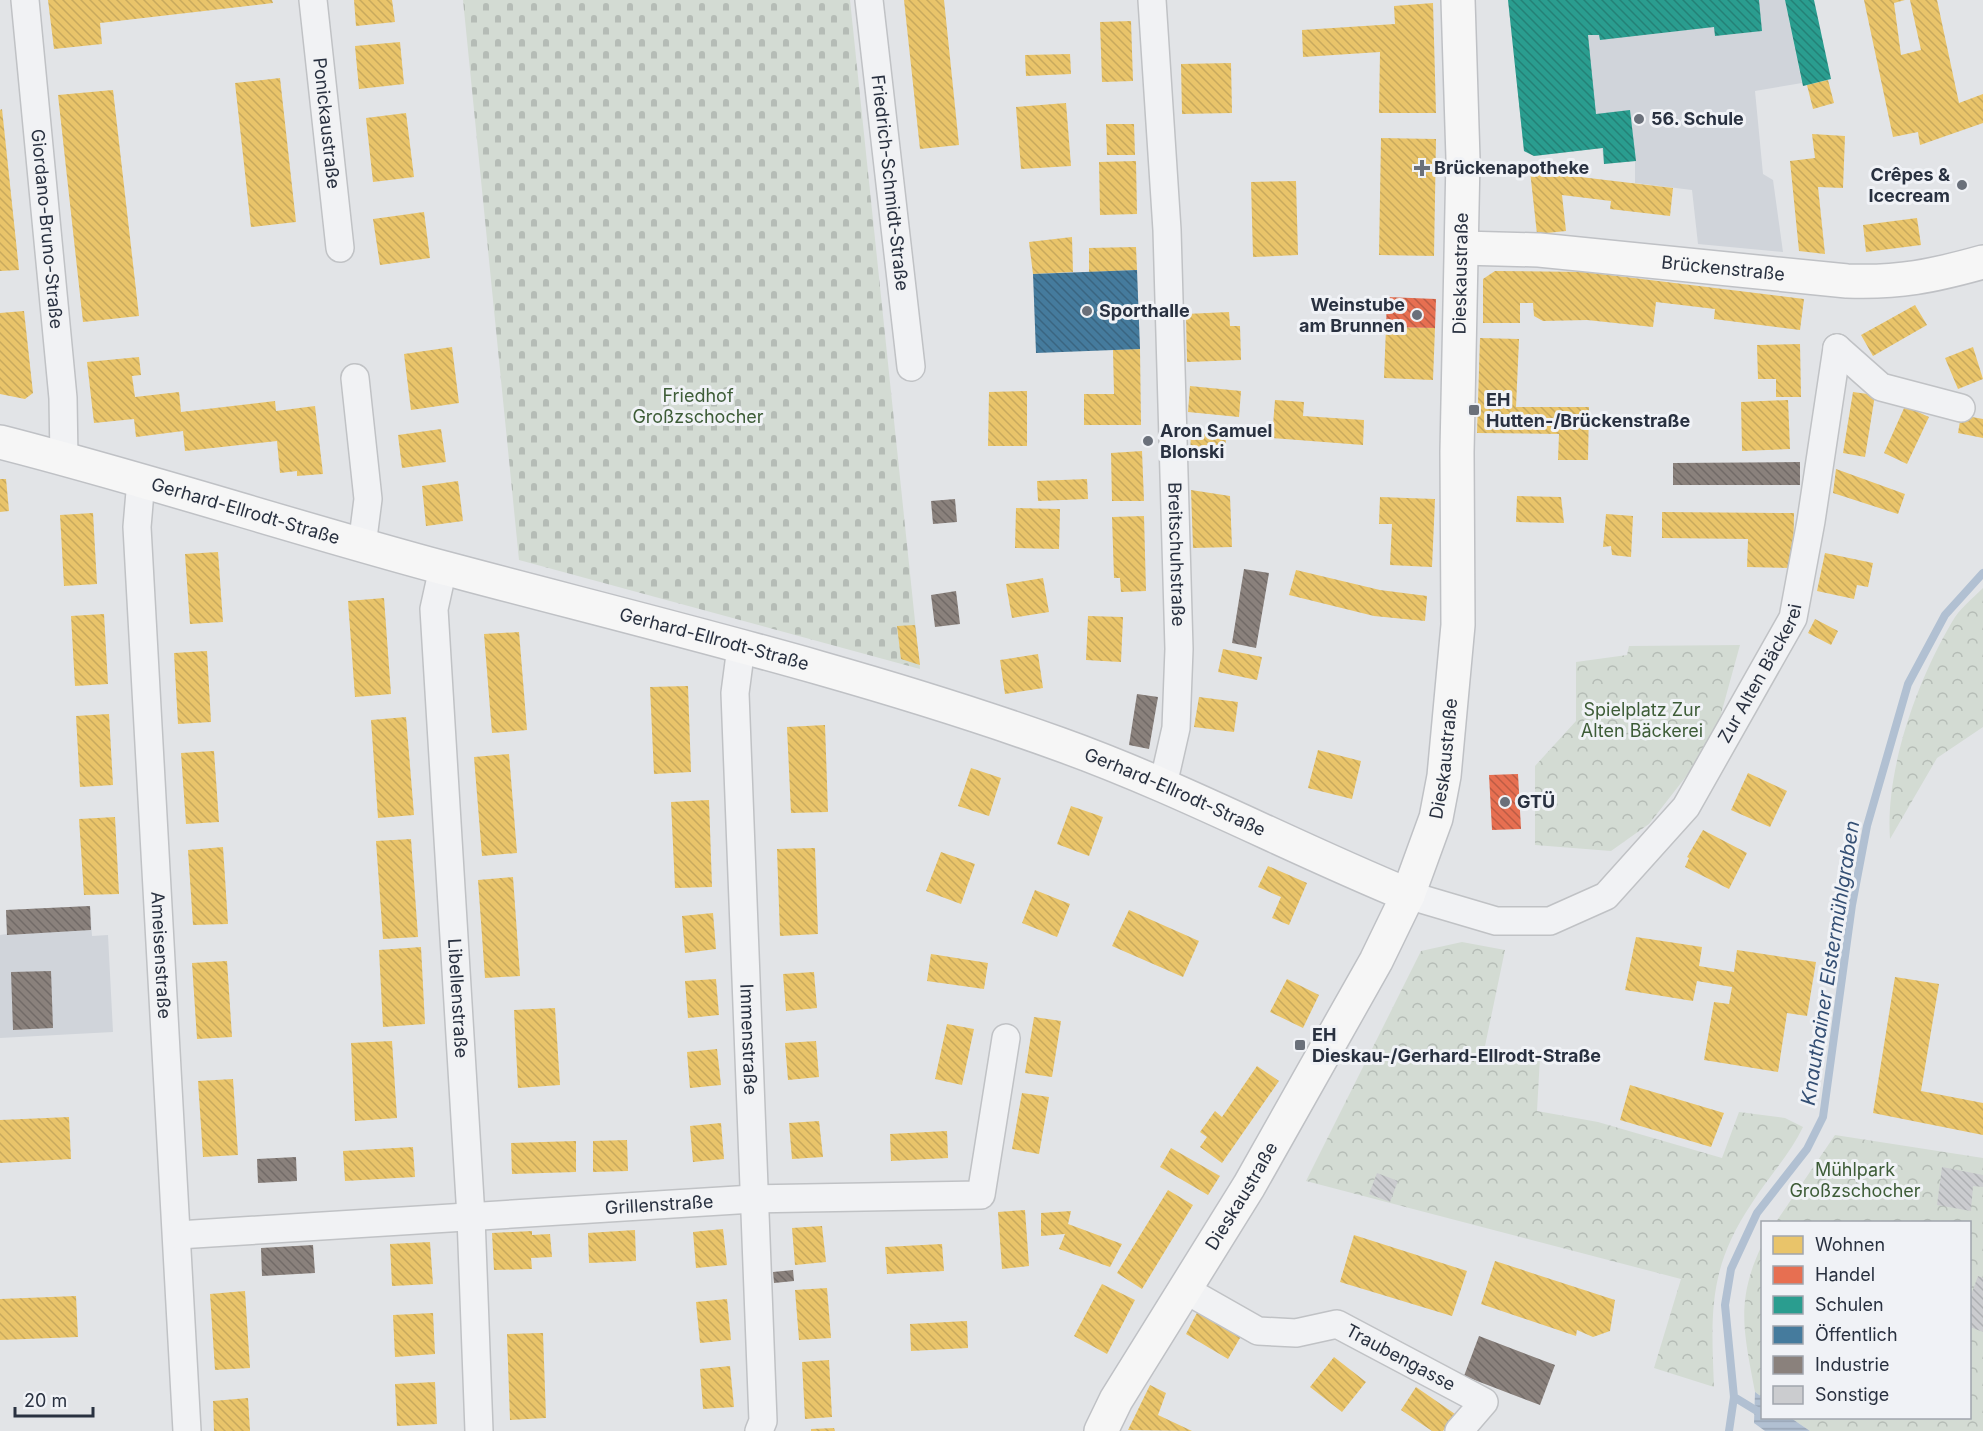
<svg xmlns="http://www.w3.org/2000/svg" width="1983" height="1431" font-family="Inter,sans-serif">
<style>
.built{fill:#d0d4da}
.forest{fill:url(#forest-crowns)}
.cemetery{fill:url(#cemetery-stones)}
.water{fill:url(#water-rules)}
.homes{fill:url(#homes-back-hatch)}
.shops{fill:url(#shops-back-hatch)}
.schools{fill:url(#schools-back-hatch)}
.public{fill:url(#public-back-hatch)}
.industry{fill:url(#industry-back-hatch)}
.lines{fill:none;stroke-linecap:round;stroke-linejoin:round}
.stream{stroke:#b1c0d2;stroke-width:8}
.building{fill:url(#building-back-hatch)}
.minor-casing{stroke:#c0c2c5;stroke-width:30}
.major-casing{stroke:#bfc1c5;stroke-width:36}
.minor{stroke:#f1f2f4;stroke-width:27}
.major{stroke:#f6f6f6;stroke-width:33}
.poi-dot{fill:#6a707a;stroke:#f0f2f6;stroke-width:2}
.labels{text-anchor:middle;stroke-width:6;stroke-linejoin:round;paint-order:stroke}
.poi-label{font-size:18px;font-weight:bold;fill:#293140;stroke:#f0f2f6;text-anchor:start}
.street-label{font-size:18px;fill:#293140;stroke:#f0f2f6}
.park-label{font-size:18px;fill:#3d5c37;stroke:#f0f2f6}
.water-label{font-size:20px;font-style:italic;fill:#344f74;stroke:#f0f2f6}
</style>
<defs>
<pattern id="forest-crowns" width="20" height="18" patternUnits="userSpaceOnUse" patternTransform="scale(1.5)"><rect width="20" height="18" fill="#d3dbd3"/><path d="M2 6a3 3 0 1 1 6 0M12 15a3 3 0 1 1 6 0" fill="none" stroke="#b5bcb6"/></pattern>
<pattern id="cemetery-stones" width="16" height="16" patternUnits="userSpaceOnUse" patternTransform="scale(1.5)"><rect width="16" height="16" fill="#d3dbd3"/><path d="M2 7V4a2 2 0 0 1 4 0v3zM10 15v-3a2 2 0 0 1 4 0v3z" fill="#b5bcb6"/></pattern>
<pattern id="water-rules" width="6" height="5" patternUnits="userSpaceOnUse" patternTransform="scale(1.5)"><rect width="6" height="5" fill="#b1c0d2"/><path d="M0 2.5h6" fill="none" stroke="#98a5b5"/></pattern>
<pattern id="homes-back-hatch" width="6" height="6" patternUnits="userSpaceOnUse" patternTransform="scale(1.5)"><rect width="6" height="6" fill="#e9c46a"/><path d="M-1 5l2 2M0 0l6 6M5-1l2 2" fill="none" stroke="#c8a95d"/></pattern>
<pattern id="shops-back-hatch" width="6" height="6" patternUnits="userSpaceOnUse" patternTransform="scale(1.5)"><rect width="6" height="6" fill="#e76f51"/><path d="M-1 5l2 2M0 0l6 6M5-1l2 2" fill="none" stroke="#bb5c45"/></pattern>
<pattern id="schools-back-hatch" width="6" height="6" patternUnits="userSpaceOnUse" patternTransform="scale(1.5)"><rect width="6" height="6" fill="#2a9d8f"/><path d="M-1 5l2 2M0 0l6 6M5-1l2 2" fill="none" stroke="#248176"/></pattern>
<pattern id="public-back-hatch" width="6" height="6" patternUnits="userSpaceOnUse" patternTransform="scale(1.5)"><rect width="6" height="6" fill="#457b9d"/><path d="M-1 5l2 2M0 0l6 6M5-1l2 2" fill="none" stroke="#3a6581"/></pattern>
<pattern id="industry-back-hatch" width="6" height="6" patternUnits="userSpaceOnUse" patternTransform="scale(1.5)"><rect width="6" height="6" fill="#8a817c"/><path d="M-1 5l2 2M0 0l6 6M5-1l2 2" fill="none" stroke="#716a67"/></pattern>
<pattern id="building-back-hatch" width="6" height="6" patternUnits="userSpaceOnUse" patternTransform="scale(1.5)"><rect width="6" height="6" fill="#cbcccf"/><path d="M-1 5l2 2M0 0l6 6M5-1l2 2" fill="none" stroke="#aeb0b3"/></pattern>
</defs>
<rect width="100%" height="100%" fill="#e2e4e7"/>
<!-- built -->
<path class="built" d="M1508 0H1785L1802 83 1755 91 1763 174 1773 180 1783 252 1698 244 1692 190 1635 183V161L1604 164 1602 148 1534 156 1524 151Z
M90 906 92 936 108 935 113 1032 0 1038V935L7 934 6 910Z"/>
<!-- forest -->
<path class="forest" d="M1983 588V727L1937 758 1890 839C1885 770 1917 681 1952 622 1959 609 1973 598 1983 588Z
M1740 645 1718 725 1688 774 1649 824 1611 851 1535 845V766L1576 721V662L1627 655 1629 646Z
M1462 942 1505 950 1485 1046 1540 1057 1537 1111 1598 1122 1722 1158 1739 1112 1785 1118 1803 1127C1790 1154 1768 1178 1752 1203 1708 1268 1711 1313 1714 1387L1654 1368 1681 1279 1306 1181 1421 951Z
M1835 1135 1983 1158V1431H1810L1791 1418H1970V1222H1776Z
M1762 1245V1397L1755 1392C1744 1332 1735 1302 1762 1245Z"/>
<!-- cemetery -->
<path class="cemetery" d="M463 0H850L920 669 519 560Z"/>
<!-- water -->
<path class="water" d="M1755 1392 1762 1397V1418H1791L1810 1431H1765L1754 1423Z"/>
<!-- homes -->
<path class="homes" d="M48 0H272L273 3 100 23 102 44 54 49Z
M354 0H392L395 22 356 26Z
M904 0H944L959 145 920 149Z
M1864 0H1905L1894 3 1901 55 1921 50 1910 0H1937L1959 103 1983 94V123L1920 145 1918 132 1893 137Z
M1433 3 1436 113H1379L1380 52 1303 57 1302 30 1395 24 1394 6Z
M1131 21 1133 81 1102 82 1100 22Z
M400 42 404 84 359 89 355 46Z
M1070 54 1071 74 1026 76 1025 55Z
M1231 63 1232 113 1182 114 1181 64Z
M280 78 296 222 251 227 235 83Z
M1828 80 1834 103 1813 109 1807 85Z
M113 90 139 316 83 322 58 95Z
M1066 103 1071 166 1021 169 1016 107Z
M2 109 19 270 0 271V110Z
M406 113 414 177 373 182 366 118Z
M1106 124H1134L1135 155H1107Z
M1812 134 1845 136 1843 188 1818 187 1825 254 1799 251 1790 161 1815 158Z
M1381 138 1436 139 1434 256 1379 255Z
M1136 161 1137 214 1100 215 1099 162Z
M1530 171 1673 188 1670 216 1610 209 1611 201 1562 195 1566 231 1537 234Z
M1296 181 1298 255 1253 257 1251 182Z
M424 212 430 258 380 265 373 219Z
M1917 218 1921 245 1866 252 1863 225Z
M1072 237 1073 272 1033 274 1029 242Z
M1136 247 1137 270 1089 272V248Z
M1495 271 1585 272 1804 299 1800 330 1714 319 1715 309 1656 302 1653 327 1587 320 1543 321 1534 316 1533 303H1520V323H1483V279Z
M1915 305 1927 325 1873 356 1861 335Z
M24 311 33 393 25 399 0 394V313Z
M1229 312 1230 326H1240L1241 360 1187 362 1186 314Z
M1386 327 1435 328 1433 380 1384 378Z
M1480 338 1519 339 1516 407H1589L1588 460H1558L1559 434 1477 433Z
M1800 344 1801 397H1776V379H1758L1757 345Z
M452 347 459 403 411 410 404 354Z
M1973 347 1983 379 1958 389 1945 358Z
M1140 349 1141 425H1084V394H1114L1113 350Z
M139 357 141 375 132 376 135 397 179 392 181 412 275 401 276 411 315 406 323 474 297 476V471L280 473 277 441 185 451 183 431 136 437 134 419 94 423 87 362Z
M1190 386 1241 391 1239 417 1188 412Z
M1027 391V446H988L989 392Z
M1853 392 1875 395 1865 457 1843 453Z
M1275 400 1304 402 1303 416 1364 420 1363 445 1272 438Z
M1788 400 1790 449 1742 451 1741 402Z
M1905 406 1929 417 1907 464 1884 453Z
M1961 415 1983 419V438L1958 433Z
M441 429 446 462 402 468 398 435Z
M1191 433 1226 435 1225 460 1190 457Z
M1142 451 1144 501H1112L1111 453Z
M1836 469 1905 494 1898 514 1833 493Z
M0 479H6L9 511 0 512Z
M1087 479 1088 499 1038 501 1037 481Z
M458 481 463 521 426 526 422 486Z
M1191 490 1230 496 1232 547 1193 548Z
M1517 496 1561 497 1564 523 1516 522Z
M1380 497 1435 499 1432 567 1390 565 1392 524H1379Z
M1016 508 1060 509 1059 549 1015 548Z
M1662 512 1794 513 1793 568 1747 567 1748 539 1662 538Z
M93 513 97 584 64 586 60 515Z
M1606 514 1633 516 1631 557 1612 555 1611 546 1603 547Z
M1144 516 1146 591 1121 592 1120 578H1114L1112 517Z
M218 552 223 622 190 624 185 554Z
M1825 553 1873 563 1868 587 1857 585 1854 599 1817 591Z
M1296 570 1380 590 1427 596 1425 621 1374 616 1289 595Z
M1043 578 1049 612 1012 618 1006 584Z
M384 598 391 694 355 697 348 601Z
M104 614 108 684 75 686 71 616Z
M1088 616 1123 617 1121 662 1086 660Z
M1815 619 1838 631 1831 645 1808 633Z
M915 625 920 665 901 659 897 626Z
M519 632 527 730 492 733 484 634Z
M1223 649 1262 657 1257 680 1218 672Z
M207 651 211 722 178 724 174 653Z
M1038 654 1043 688 1005 694 1000 660Z
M688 686 691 772 654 774 650 687Z
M1199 697 1238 702 1234 732 1194 727Z
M109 714 113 785 80 787 76 716Z
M406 717 414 815 378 818 371 720Z
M825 725 828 812 791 813 787 727Z
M1318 750 1361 761 1352 799 1308 788Z
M214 751 219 822 186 824 181 753Z
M509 754 517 853 482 856 474 757Z
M971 768 1001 778 989 816 958 806Z
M1748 773 1787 791 1770 827 1731 810Z
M709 800 712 887 675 888 671 802Z
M1071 806 1103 817 1089 856 1057 844Z
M115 817 119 894 84 895 79 819Z
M1703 830 1747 853 1729 889 1685 867 1689 858 1687 857Z
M411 839 418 937 383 939 376 841Z
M223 847 228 924 193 925 188 850Z
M815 848 818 934 780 936 777 849Z
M941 852 975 864 961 904 926 891Z
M1268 866 1307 883 1289 925 1272 918 1281 897 1258 887Z
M513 877 520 976 485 978 478 880Z
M1035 890 1070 904 1057 937 1022 923Z
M1129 910 1199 941 1183 977 1112 946Z
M713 913 716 949 685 953 682 916Z
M1636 937 1702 947 1699 966 1734 972 1737 950 1816 962 1807 1016 1787 1013 1778 1072 1704 1060 1714 1002 1729 1004 1732 987 1697 981 1693 1001 1625 990Z
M421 947 425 1024 383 1027 379 950Z
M931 954 988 963 984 989 927 981Z
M227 961 232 1037 197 1039 192 963Z
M814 972 817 1008 786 1011 783 974Z
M1895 977 1939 984 1921 1091 1983 1103V1135L1873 1113Z
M716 979 719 1015 688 1018 685 981Z
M1287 979 1319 995 1303 1028 1270 1012Z
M555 1008 560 1085 518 1088 514 1010Z
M1034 1017 1061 1021 1052 1077 1025 1073Z
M947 1024 974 1029 962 1085 935 1079Z
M392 1041 397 1118 355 1121 351 1043Z
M816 1041 819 1077 788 1080 785 1043Z
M717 1049 721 1085 690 1088 687 1052Z
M1257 1066 1279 1081 1222 1163 1200 1147 1207 1137 1200 1132 1215 1111 1222 1117Z
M233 1079 238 1155 203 1157 198 1081Z
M1630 1085 1724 1113 1711 1147 1620 1120Z
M1022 1093 1049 1097 1039 1154 1012 1149Z
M69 1117 71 1159 0 1163V1120Z
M819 1121 823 1157 792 1159 789 1123Z
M721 1123 724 1159 693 1162 690 1126Z
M947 1131 948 1158 891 1161 890 1134Z
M627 1140 628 1171 593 1172V1141Z
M576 1141V1172L512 1174 511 1143Z
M413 1147 415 1177 345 1181 343 1151Z
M1171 1148 1220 1176 1208 1195 1160 1167Z
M1168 1190 1193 1205 1142 1289 1117 1273Z
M1025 1210 1029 1266 1002 1269 998 1212Z
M1071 1211 1068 1224 1122 1244 1110 1267 1059 1249 1065 1234 1041 1236V1213Z
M822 1226 826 1262 795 1265 792 1228Z
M723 1229 727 1265 696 1268 693 1232Z
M635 1230 636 1261 589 1263 588 1233Z
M532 1231V1235L550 1234 552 1257 531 1258 532 1269 494 1270 492 1233Z
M1354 1235 1467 1271 1452 1316 1340 1282Z
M430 1242 433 1284 392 1286 390 1244Z
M942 1244 944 1271 887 1274 885 1247Z
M1495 1261 1615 1300 1610 1331 1593 1337 1577 1330 1576 1336 1481 1304Z
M1102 1284 1135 1300 1107 1354 1074 1336Z
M827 1288 831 1338 799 1340 795 1290Z
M245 1291 250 1368 215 1370 210 1294Z
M76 1296 78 1337 0 1340V1299Z
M727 1299 731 1340 700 1343 696 1302Z
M1201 1305 1244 1331 1228 1359 1186 1334Z
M433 1313 435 1354 395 1357 393 1315Z
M967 1321 968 1348 911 1351 910 1324Z
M543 1333 546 1418 510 1420 507 1334Z
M1334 1357 1366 1382 1342 1412 1310 1387Z
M829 1360 832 1417 805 1419 802 1362Z
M730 1366 734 1407 703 1409 700 1369Z
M435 1382 437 1424 397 1426 395 1384Z
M1150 1385 1166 1393 1158 1415 1192 1431 1128 1430Z
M1416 1387 1455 1414 1443 1431H1432L1401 1410Z
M248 1398 250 1431H214L213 1401Z
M834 1428 835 1431H811V1429Z"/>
<!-- shops -->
<path class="shops" d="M1387 297 1436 299 1435 328 1386 327Z
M1518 774 1521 829 1492 830 1489 775Z"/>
<!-- schools -->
<path class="schools" d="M1508 0H1759L1762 31 1715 36 1714 27 1600 40 1599 35H1588L1596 114 1630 110 1636 161 1604 164 1603 148 1534 156 1524 151Z
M1785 0H1814L1831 79 1803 86Z"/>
<!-- public -->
<path class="public" d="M1137 270 1140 349 1036 353 1033 274Z"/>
<!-- industry -->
<path class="industry" d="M1800 462V485H1673V463Z
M955 499 957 522 933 524 931 501Z
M1244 569 1269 573 1256 648 1232 643Z
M956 591 960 624 935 627 931 595Z
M1137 694 1158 697 1149 749 1129 745Z
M90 906 91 930 7 935 6 910Z
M51 971 53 1028 13 1030 11 972Z
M296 1157 297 1181 258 1183 257 1159Z
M313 1245 315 1273 262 1276 261 1248Z
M793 1270 794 1281 774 1283 773 1272Z
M1479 1336 1555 1365 1540 1405 1464 1376Z"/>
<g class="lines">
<!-- stream -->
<path class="stream" d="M1734 1397 1762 1414
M1729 1431 1734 1397 1725 1305 1731 1269 1757 1213 1807 1149 1823 1117 1852 905 1867 826 1908 684 1945 615 1983 573"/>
</g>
<!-- building -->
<path class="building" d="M1942 1167 1983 1175V1187L1973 1186 1971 1211 1937 1205Z
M1377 1173 1398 1181 1390 1202 1369 1194Z
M1978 1276 1983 1278V1332L1970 1327V1298Z"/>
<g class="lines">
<defs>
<g id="minor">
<path id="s1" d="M25 0 63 398 64 459"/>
<path id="s2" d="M313 0 340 248"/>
<path id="s3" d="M869 0 911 367"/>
<path id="s4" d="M1152 0 1167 230 1179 649 1176 728 1163 785"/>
<path d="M1837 348 1881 387 1961 408"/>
<path d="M355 378 368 499 362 546"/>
<path id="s5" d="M141 480 137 527 187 1431"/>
<path id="s6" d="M443 568 434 609 471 1217 479 1431"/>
<path id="s7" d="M741 647 735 693 763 1421 759 1431"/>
<path id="s8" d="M1408 895 1496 921H1550L1606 896 1686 807 1793 618 1811 521 1837 348"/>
<path id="s9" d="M178 1235 753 1199 981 1195 1006 1038"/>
<path id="s10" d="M1184 1289 1258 1331 1296 1333 1337 1324 1484 1402 1459 1431"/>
</g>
<g id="major">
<path id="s11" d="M1462 248 1539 250 1847 281C1899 283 1933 276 1983 262"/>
<path id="s12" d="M0 442C149 480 295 528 444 568 650 623 859 672 1059 744 1179 787 1291 847 1408 895"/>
<path id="s13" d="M1101 1431 1116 1400 1249 1186 1376 961 1408 895 1436 818 1444 776 1458 625 1457 452 1463 159 1458 0"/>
</g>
</defs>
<!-- minor casing -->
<use href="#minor" class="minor-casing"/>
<!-- major casing -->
<use href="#major" class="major-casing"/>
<!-- minor -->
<use href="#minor" class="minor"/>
<!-- major -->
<use href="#major" class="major"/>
</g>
<!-- markers -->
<g class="poi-dot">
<circle cx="1639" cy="119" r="6"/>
<path d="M1419 159h6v6h6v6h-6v6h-6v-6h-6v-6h6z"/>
<circle cx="1962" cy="185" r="6"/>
<circle cx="1087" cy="311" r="6"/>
<circle cx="1417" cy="315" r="6"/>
<rect x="1468" y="404" width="12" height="12" rx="3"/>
<circle cx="1148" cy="441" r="6"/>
<circle cx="1505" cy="802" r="6"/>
<rect x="1294" y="1039" width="12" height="12" rx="3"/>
</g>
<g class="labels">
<!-- poi labels -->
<g class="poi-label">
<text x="1651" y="125">56. Schule</text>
<text x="1434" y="174">Brückenapotheke</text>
<text x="1950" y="181" text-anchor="end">Crêpes &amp;<tspan x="1950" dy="21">Icecream</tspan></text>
<text x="1405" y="311" text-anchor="end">Weinstube<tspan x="1405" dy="21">am Brunnen</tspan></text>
<text x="1099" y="317">Sporthalle</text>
<text x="1486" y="406">EH<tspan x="1486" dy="21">Hutten-/Brückenstraße</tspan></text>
<text x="1160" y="437">Aron Samuel<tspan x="1160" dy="21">Blonski</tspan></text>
<text x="1517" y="808">GTÜ</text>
<text x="1312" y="1041">EH<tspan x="1312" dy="21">Dieskau-/Gerhard-Ellrodt-Straße</tspan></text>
</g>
<!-- street labels -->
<g class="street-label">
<text dy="6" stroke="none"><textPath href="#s2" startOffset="124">Ponickaustraße</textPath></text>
<text dy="6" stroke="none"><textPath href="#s3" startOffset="184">Friedrich-Schmidt-Straße</textPath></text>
<text dy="6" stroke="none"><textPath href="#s1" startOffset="230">Giordano-Bruno-Straße</textPath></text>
<text dy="6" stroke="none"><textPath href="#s11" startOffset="262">Brückenstraße</textPath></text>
<text dy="6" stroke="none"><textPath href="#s13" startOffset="1246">Dieskaustraße</textPath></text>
<text dy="6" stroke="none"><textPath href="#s12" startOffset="255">Gerhard-Ellrodt-Straße</textPath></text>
<text dy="6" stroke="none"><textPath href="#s4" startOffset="555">Breitschuhstraße</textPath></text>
<text dy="6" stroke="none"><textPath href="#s12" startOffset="741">Gerhard-Ellrodt-Straße</textPath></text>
<text dy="6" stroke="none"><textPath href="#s8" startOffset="480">Zur Alten Bäckerei</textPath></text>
<text dy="6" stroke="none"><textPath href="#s13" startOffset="760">Dieskaustraße</textPath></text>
<text dy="6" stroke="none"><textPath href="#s12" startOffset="1227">Gerhard-Ellrodt-Straße</textPath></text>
<text dy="6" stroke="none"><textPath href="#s5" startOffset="476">Ameisenstraße</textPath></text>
<text dy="6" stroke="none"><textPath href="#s6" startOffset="432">Libellenstraße</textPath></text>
<text dy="6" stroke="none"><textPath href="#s7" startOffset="393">Immenstraße</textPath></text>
<text dy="6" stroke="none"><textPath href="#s13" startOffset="274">Dieskaustraße</textPath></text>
<text dy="6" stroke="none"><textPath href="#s9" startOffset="482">Grillenstraße</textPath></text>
<text dy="6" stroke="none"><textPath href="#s10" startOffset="237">Traubengasse</textPath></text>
</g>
<!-- park labels -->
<g class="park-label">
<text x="698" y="402">Friedhof<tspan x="698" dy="21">Großzschocher</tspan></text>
<text x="1642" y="716">Spielplatz Zur<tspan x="1642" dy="21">Alten Bäckerei</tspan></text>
<text x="1855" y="1176">Mühlpark<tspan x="1855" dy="21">Großzschocher</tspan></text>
</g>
<!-- water labels -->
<g class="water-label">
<text transform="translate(1830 963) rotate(-81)" y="7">Knauthainer Elstermühlgraben</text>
</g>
</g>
<!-- legend -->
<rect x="1761" y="1221" width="210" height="198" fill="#f0f2f6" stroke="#a0a5ad" stroke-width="1.5"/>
<rect x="1773" y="1236" width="30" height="18" fill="#e9c46a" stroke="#a0a5ad" stroke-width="1.5"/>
<text x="1815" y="1251" font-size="18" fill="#293140">Wohnen</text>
<rect x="1773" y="1266" width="30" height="18" fill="#e76f51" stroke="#a0a5ad" stroke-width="1.5"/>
<text x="1815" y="1281" font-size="18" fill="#293140">Handel</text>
<rect x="1773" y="1296" width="30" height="18" fill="#2a9d8f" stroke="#a0a5ad" stroke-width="1.5"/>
<text x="1815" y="1311" font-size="18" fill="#293140">Schulen</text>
<rect x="1773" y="1326" width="30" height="18" fill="#457b9d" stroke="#a0a5ad" stroke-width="1.5"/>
<text x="1815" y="1341" font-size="18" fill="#293140">Öffentlich</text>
<rect x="1773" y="1356" width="30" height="18" fill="#8a817c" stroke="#a0a5ad" stroke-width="1.5"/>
<text x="1815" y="1371" font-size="18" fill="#293140">Industrie</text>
<rect x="1773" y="1386" width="30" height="18" fill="#cbcccf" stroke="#a0a5ad" stroke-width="1.5"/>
<text x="1815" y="1401" font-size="18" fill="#293140">Sonstige</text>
<!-- scale -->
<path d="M15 1407v9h78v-9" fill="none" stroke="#293140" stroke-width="3"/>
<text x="24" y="1407" font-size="18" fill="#293140" stroke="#f0f2f6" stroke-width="4.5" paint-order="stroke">20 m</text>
</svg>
